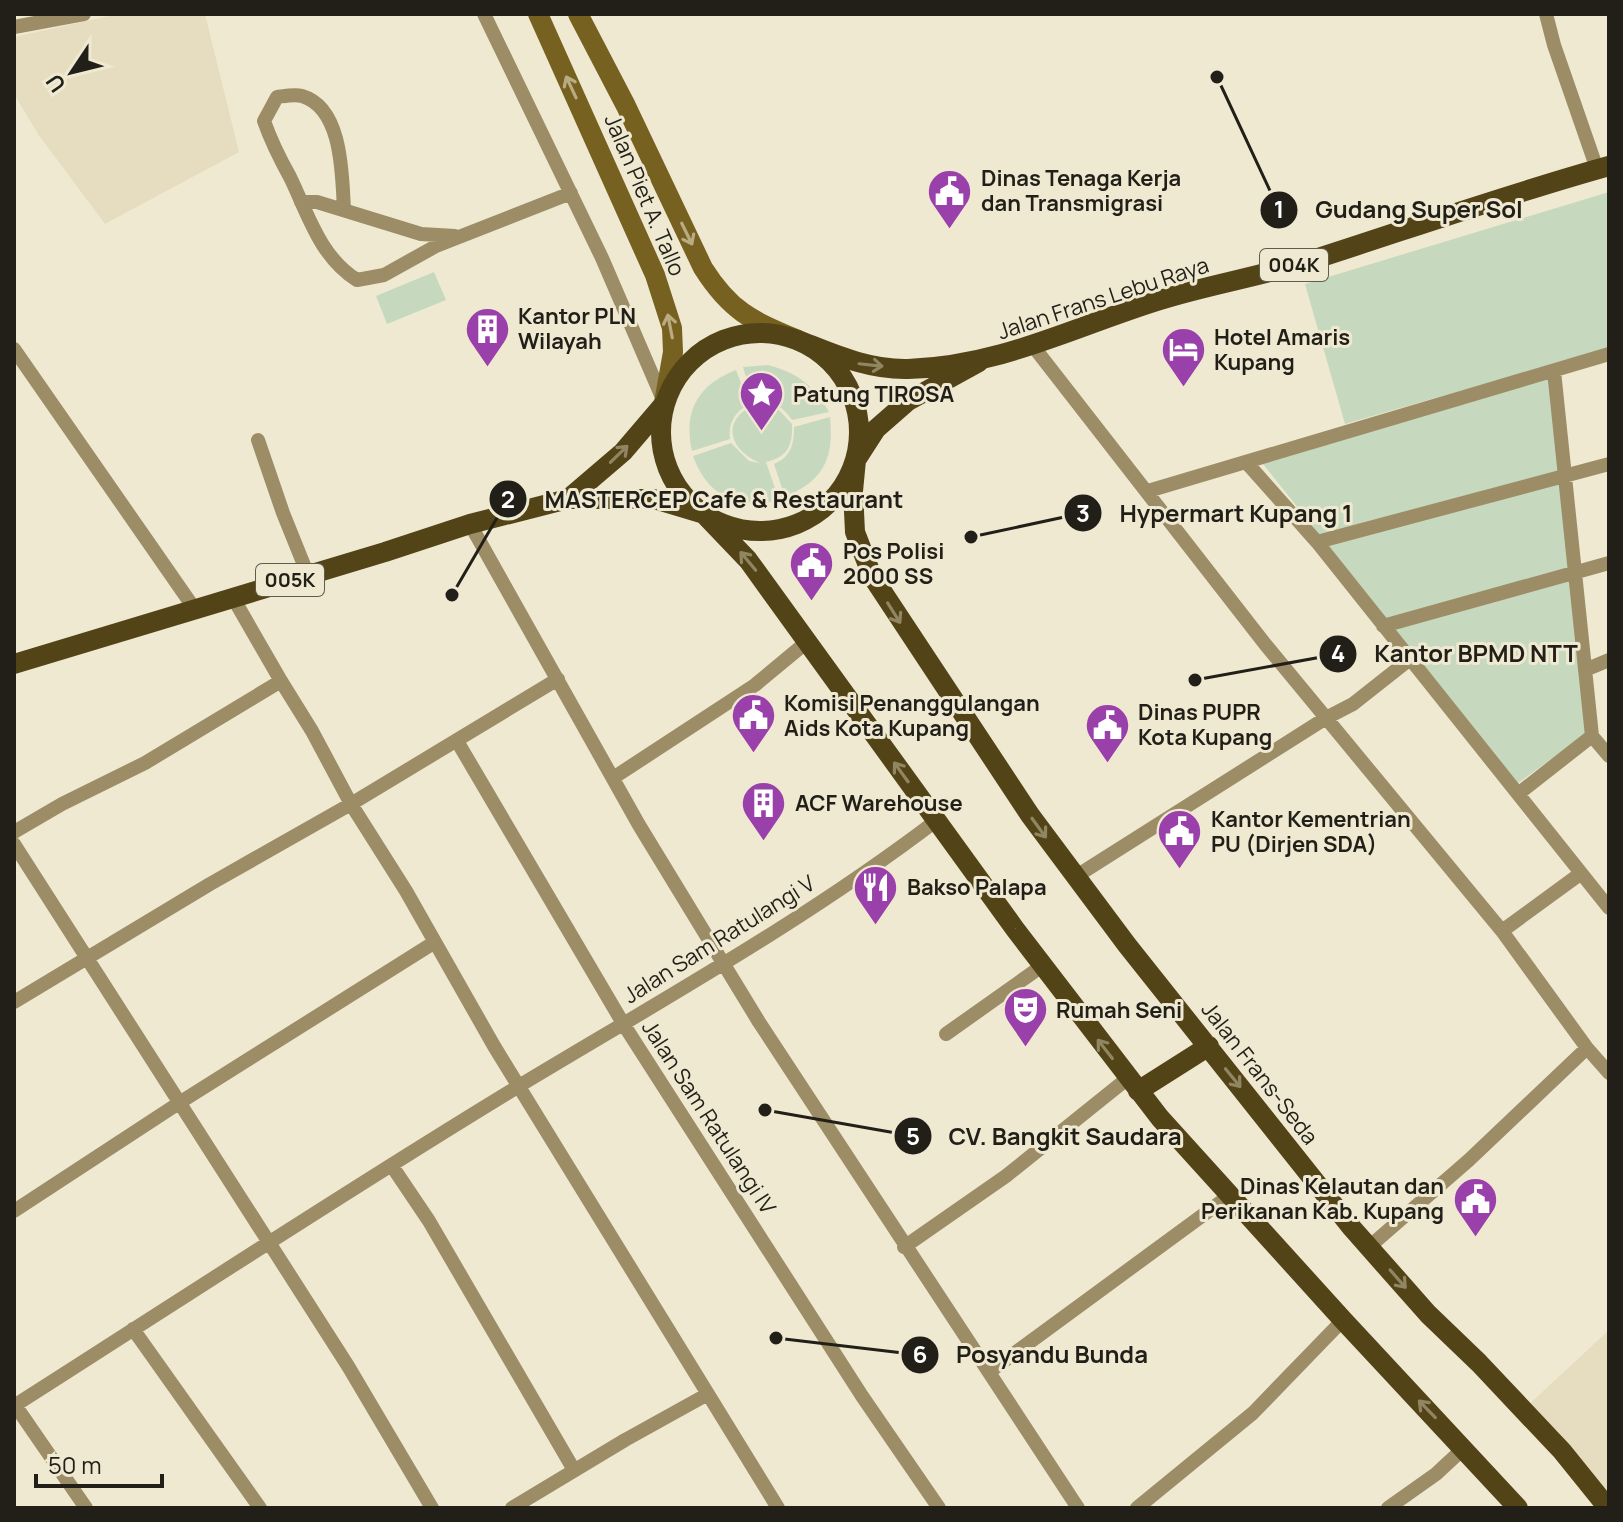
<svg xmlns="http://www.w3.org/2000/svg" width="1623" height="1522" font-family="Manrope,sans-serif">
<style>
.built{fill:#e6ddc0}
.green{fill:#c6d9be}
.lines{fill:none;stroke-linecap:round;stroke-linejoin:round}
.minor{stroke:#9c8d66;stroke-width:14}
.secondary{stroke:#776121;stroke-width:20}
.primary{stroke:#534418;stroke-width:20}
.oneway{stroke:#b9ac82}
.oneway2{stroke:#918662}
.labels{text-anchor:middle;stroke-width:6;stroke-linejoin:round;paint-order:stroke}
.shield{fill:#efe9d2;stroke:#5f5c4f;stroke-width:2}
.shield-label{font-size:20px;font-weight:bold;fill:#211f17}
.poi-label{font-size:22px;font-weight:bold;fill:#211f17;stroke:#efe9d2;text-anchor:start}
.street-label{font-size:22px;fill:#211f17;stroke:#efe9d2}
.leader{fill:none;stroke:#211f17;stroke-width:3}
.callout-dot{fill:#211f17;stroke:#efe9d2;stroke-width:3}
.mark-label{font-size:24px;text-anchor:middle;font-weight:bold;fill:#fff}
.callout-label{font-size:24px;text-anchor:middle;font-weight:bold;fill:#211f17;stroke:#efe9d2;stroke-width:6;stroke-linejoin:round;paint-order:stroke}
</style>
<rect width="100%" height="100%" fill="#efe9d2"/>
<!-- built -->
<path class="built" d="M118 14H205L239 152 105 224 38 134 14 94V37Z
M1609 1330V1502L1523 1410Z"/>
<!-- green -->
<path class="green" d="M1609 192V348L1345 424 1305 284Z
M434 272 446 300 387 324 376 296Z
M768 365C798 373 813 385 829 412L792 420C783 407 770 397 753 401L743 367Z
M736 370 749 404C735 412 728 423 730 439L692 451C683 411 698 385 736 370Z
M1549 378 1587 733 1518 783 1263 464Z
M762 402 777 408 792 424C793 445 788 457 766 462L779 500C739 509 708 498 693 456L731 443 749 461 760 463C725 448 721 415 762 402Z
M830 417C834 459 824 480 785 497L774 464C791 457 794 444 794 427Z"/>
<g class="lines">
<!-- minor -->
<path class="minor" d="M484 14 602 258 664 402
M1546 14 1554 45 1597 169
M14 27 84 14
M301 202H317L421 234 455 236
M344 210C342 176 343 108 302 96 295 94 285 96 277 97L264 121C271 141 280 159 290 177 308 214 320 257 357 280L384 275 436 246 571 193
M1033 346 1265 644 1502 931 1587 1048 1609 1073
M14 349 194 608
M1554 371 1592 736 1609 756
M258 440 283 513 308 575
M1246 462 1317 542 1609 908
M1148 491 1609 354
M470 524 639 825 759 1022 1078 1508
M1317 542 1609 464
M232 596 281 681
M1383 626 1609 563
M1585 670 1609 660
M457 741 624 1025 862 1396 939 1508
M613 778 755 685 808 641
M1518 794 1592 736
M14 832 62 804 145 763 281 681 312 731 351 804 406 891 494 1046 778 1508
M14 844 348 1366 432 1508
M1075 877 1326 718 1353 704 1410 659
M1502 931 1580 874
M14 1002 210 884 351 804 558 679
M946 1034 1042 966
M392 1166 429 1221 574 1470
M14 1211 179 1103 435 942
M904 1247 1006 1176 1128 1078
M1369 1247 1469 1160 1587 1048
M133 1329 260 1508
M989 1372 1229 1196
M15 1405 86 1508
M14 1406C182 1299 349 1189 519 1086 660 1001 806 920 937 820
M512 1508 625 1440 708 1394
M1137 1508 1253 1413 1343 1320
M1388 1508 1436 1474 1464 1448"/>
<!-- secondary -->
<path class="secondary" d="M538 14 655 275 672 328 673 352 664 403
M578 14 626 106 703 268C731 312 751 320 798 340"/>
<!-- primary -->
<path class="primary" d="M661 432a99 99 0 1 1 198 0a99 99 0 1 1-198 0Z
M798 340C834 354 868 370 908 369 1000 366 1071 328 1157 301 1207 285 1259 277 1309 261 1409 229 1508 194 1609 166
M979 362 908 401 876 429 856 460 853 491 855 532 872 576 1030 815 1127 945 1352 1228 1428 1314 1479 1363 1562 1451 1608 1508
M568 499 623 452 664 404
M14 664 385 552 470 524 568 499H654L704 514 748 560 1015 929 1160 1118 1343 1320 1518 1508
M1138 1091 1209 1046"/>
</g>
<!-- one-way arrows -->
<defs><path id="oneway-shaft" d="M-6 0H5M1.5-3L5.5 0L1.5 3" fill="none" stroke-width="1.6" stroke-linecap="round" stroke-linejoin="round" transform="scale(2)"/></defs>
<g class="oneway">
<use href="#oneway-shaft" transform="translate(571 87) rotate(-115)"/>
<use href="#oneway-shaft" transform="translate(687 234) rotate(64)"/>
<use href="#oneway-shaft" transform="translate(670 326) rotate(-101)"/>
</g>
<g class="oneway2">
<use href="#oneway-shaft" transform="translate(871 365) rotate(6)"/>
<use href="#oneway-shaft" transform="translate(619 454) rotate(-44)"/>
<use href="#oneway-shaft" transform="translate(748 561) rotate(-130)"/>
<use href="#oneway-shaft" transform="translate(894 613) rotate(58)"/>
<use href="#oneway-shaft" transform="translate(901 772) rotate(-126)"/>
<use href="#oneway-shaft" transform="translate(1039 828) rotate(54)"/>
<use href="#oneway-shaft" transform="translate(1105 1049) rotate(-128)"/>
<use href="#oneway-shaft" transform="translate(1233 1078) rotate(51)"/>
<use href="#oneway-shaft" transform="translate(1398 1279) rotate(49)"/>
<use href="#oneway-shaft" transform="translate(1427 1409) rotate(-134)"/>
</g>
<!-- icons -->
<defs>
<symbol id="civic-pin" viewBox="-11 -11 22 30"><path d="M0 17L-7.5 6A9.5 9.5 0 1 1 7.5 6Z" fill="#9a40ab" stroke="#efe9d2"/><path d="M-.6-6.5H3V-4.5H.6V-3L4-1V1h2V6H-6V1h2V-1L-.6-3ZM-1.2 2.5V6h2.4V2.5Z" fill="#fff"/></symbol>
<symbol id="building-pin" viewBox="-11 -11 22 30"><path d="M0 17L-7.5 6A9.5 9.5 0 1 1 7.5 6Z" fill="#9a40ab" stroke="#efe9d2"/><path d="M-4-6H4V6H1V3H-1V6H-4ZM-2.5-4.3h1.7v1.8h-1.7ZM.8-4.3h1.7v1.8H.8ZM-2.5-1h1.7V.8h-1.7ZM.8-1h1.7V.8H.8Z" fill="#fff"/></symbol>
<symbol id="hotel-pin" viewBox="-11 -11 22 30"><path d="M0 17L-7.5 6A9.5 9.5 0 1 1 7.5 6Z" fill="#9a40ab" stroke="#efe9d2"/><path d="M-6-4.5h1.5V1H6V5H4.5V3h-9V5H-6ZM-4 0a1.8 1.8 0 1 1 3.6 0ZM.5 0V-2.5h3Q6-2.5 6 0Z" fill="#fff"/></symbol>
<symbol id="sight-pin" viewBox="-11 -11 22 30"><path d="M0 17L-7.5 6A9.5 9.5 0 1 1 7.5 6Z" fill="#9a40ab" stroke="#efe9d2"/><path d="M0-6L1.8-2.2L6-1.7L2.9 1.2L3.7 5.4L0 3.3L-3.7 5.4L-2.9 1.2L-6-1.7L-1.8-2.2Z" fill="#fff"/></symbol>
<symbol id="restaurant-pin" viewBox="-11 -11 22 30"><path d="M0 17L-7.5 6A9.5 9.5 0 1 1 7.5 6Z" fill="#9a40ab" stroke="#efe9d2"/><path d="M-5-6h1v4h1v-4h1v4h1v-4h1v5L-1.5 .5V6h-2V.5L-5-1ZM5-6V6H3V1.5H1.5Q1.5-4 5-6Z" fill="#fff"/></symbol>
<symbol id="theatre-pin" viewBox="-11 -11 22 30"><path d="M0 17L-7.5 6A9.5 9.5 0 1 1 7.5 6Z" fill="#9a40ab" stroke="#efe9d2"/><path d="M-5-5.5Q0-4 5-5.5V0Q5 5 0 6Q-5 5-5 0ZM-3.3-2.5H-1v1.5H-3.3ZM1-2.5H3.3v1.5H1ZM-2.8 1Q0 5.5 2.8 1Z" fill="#fff"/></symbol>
</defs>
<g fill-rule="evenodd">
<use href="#civic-pin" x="924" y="166" width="51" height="69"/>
<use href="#building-pin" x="462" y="304" width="51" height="69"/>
<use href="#hotel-pin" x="1158" y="324" width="51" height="69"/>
<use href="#sight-pin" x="736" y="368" width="51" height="69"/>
<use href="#civic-pin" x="786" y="538" width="51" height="69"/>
<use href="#civic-pin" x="728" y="690" width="51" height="69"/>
<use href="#civic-pin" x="1082" y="700" width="51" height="69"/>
<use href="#building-pin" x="738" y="778" width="51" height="69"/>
<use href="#civic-pin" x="1154" y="806" width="51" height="69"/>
<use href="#restaurant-pin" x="850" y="862" width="51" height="69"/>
<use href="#theatre-pin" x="1000" y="984" width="51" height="69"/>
<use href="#civic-pin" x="1450" y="1174" width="51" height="69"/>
</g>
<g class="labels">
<!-- shield labels -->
<g class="shield">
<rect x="1260" y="249" width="68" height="32" rx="6"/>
<rect x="256" y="564" width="68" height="32" rx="6"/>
</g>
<g class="shield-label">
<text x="1294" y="272">004K</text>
<text x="290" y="587">005K</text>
</g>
<!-- poi labels -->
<g class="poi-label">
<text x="981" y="186">Dinas Tenaga Kerja<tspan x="981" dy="25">dan Transmigrasi</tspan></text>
<text x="518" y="324">Kantor PLN<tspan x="518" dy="25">Wilayah</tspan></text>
<text x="1214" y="345">Hotel Amaris<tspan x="1214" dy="25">Kupang</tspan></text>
<text x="793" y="402">Patung TIROSA</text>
<text x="843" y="559">Pos Polisi<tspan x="843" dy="25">2000 SS</tspan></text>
<text x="784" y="711">Komisi Penanggulangan<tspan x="784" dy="25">Aids Kota Kupang</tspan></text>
<text x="1138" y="720">Dinas PUPR<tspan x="1138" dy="25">Kota Kupang</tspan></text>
<text x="795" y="811">ACF Warehouse</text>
<text x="1211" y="827">Kantor Kementrian<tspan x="1211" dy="25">PU (Dirjen SDA)</tspan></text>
<text x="907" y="895">Bakso Palapa</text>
<text x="1056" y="1018">Rumah Seni</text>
<text x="1444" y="1194" text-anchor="end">Dinas Kelautan dan<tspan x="1444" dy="25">Perikanan Kab. Kupang</tspan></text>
</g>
<!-- street labels -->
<g class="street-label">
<text transform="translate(645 195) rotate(67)" y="8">Jalan Piet A. Tallo</text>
<text transform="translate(1103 298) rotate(-18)" y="8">Jalan Frans Lebu Raya</text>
<text transform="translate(719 939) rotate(-32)" y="8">Jalan Sam Ratulangi V</text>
<text transform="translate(1260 1073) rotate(52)" y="8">Jalan Frans-Seda</text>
<text transform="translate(709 1117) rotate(57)" y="8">Jalan Sam Ratulangi IV</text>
</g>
</g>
<!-- callouts -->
<path class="leader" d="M1217 77L1279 210M452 595L508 499M971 537L1083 513M1195 680L1338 654M765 1110L913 1136M776 1338L920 1355"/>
<g class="callout-dot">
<circle cx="1217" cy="77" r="8"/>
<circle cx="452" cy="595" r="8"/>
<circle cx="971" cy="537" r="8"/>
<circle cx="1195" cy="680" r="8"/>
<circle cx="765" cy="1110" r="8"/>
<circle cx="776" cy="1338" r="8"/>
<circle cx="1279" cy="210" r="20"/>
<circle cx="508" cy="499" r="20"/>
<circle cx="1083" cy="513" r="20"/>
<circle cx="1338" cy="654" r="20"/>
<circle cx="913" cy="1136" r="20"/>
<circle cx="920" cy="1355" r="20"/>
</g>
<g class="mark-label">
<text x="1279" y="218">1</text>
<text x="508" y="508">2</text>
<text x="1083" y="522">3</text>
<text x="1338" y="662">4</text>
<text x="913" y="1145">5</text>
<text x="920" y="1363">6</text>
</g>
<g class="callout-label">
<text x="1419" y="218">Gudang Super Sol</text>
<text x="724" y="508">MASTERCEP Cafe &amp; Restaurant</text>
<text x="1236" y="522">Hypermart Kupang 1</text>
<text x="1476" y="662">Kantor BPMD NTT</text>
<text x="1065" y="1145">CV. Bangkit Saudara</text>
<text x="1052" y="1363">Posyandu Bunda</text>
</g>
<!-- border -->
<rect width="1623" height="1522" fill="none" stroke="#211f17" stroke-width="32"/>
<!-- north arrow -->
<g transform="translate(72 72) rotate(235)" stroke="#efe9d2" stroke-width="6" paint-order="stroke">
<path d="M0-6L14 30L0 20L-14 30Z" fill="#211f17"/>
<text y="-12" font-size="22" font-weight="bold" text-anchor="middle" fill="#211f17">U</text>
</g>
<!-- scale -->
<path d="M36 1474v12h126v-12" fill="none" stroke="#211f17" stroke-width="4"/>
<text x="48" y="1474" font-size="24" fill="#211f17" stroke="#efe9d2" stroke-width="6" paint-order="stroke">50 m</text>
</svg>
